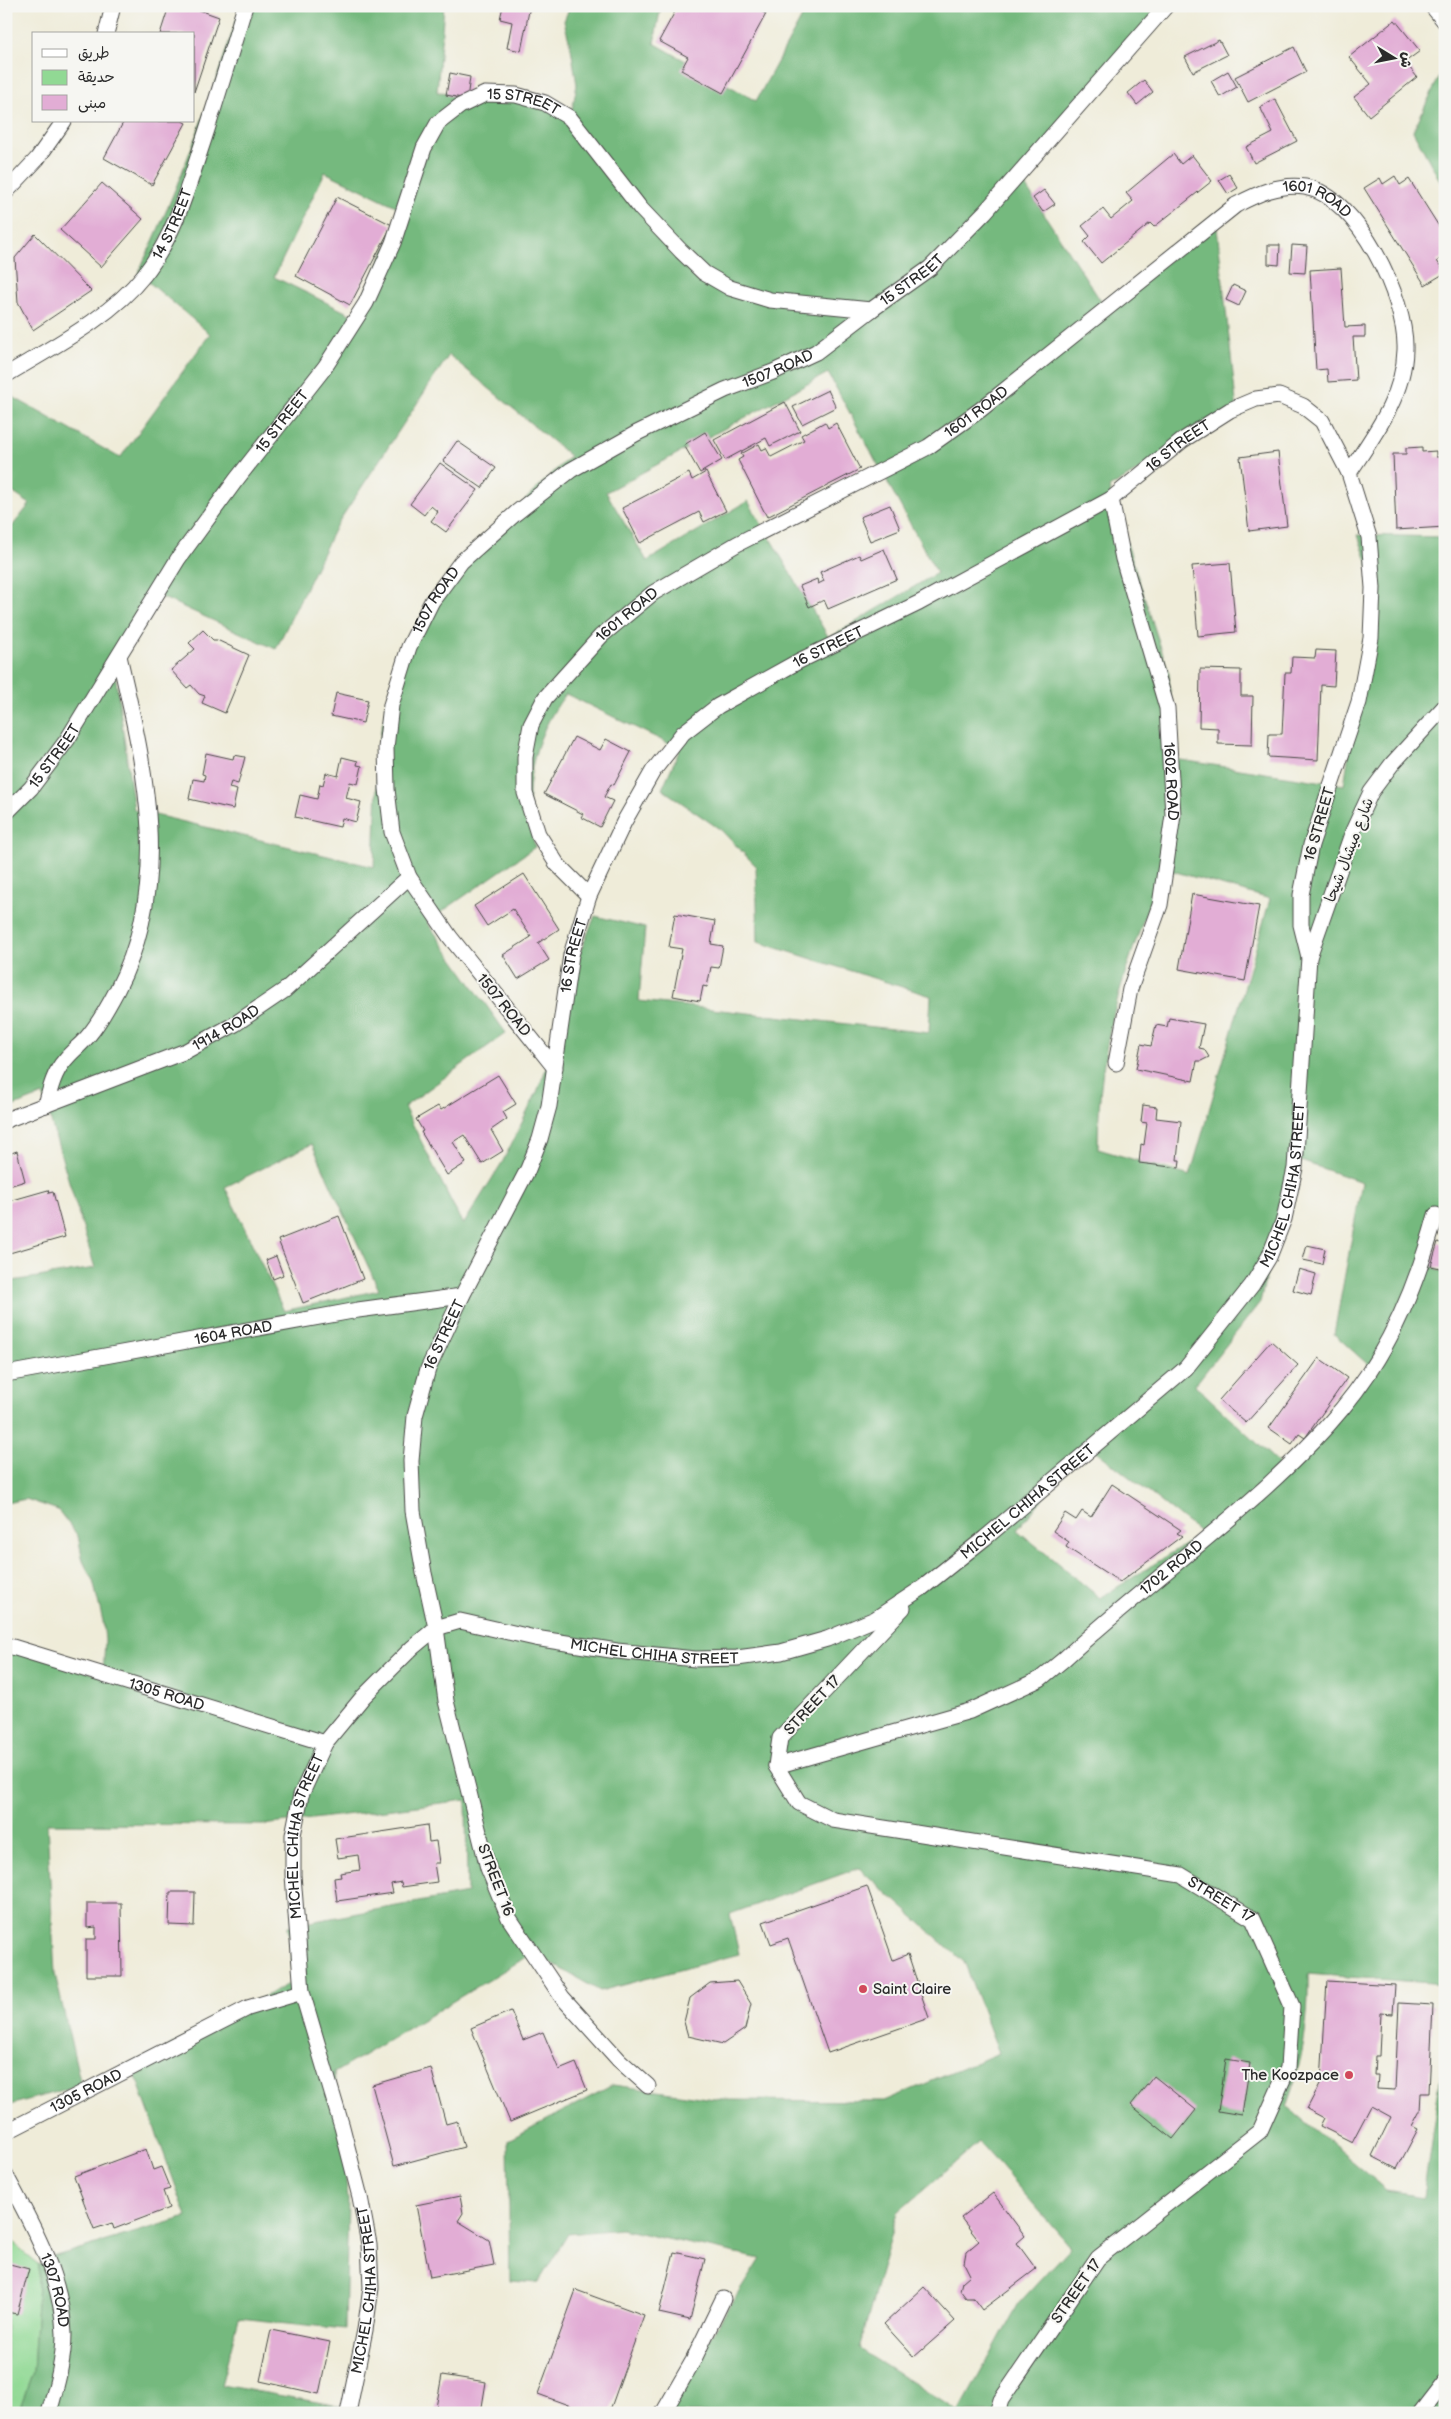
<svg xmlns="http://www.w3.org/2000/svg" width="1451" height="2419" font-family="'Balsamiq Sans','Playpen Sans Arabic',sans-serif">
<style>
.green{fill:#91d994;stroke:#5e8260}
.forest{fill:#74b97e;stroke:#507254;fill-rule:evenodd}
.building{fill:#e2add5}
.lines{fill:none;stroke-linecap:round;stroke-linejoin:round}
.minor-casing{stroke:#484845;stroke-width:17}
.minor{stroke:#fff;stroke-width:15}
.poi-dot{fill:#d1495b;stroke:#f6f6f2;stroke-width:2}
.labels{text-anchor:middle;stroke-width:4;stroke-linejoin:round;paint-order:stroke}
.street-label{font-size:15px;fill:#2b2b2b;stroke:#f6f6f2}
.poi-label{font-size:15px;fill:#2b2b2b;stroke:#f6f6f2;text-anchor:start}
</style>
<rect width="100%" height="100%" fill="#f6f6f2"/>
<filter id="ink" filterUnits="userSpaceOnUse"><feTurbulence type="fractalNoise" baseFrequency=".02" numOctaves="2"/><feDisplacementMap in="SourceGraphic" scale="10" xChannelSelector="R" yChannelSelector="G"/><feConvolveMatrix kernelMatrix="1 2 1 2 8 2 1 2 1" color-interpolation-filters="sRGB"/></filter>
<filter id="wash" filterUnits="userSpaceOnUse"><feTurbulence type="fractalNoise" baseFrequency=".0096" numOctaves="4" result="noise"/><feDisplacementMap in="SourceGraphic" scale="20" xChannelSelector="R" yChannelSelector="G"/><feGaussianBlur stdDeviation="1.12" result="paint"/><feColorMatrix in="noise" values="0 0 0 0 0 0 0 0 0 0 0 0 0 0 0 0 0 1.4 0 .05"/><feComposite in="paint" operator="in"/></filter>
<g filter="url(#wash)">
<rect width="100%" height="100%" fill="#efecd9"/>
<!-- green -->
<path class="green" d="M6 2237H9L23 2252 39 2265 33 2372 18 2413H6Z"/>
<!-- forest -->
<path class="forest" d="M241 6H444L437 92C483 94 527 100 572 110L577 85 571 48 564 21 570 6H661L654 43 756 101 808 6H1171L1019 176 1108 312 1216 219 1237 411 1109 488 1169 673 1174 759 1344 785 1375 584 1358 535 1445 537V1177L1443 1176 1431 1266 1445 1273V1984L1308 1974C1309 2021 1303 2062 1286 2106L1387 2190 1423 2196 1445 2046V2410L1441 2413H662L760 2259 621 2229 568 2234 538 2283 510 2281 508 2140 613 2085 722 2100 884 2101 999 2053 964 1962 859 1868 730 1914 739 1954 600 1991 533 1953 334 2073 348 2199 345 2329 239 2318 221 2385 345 2407 343 2413H18L33 2372 39 2265 49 2258 187 2217 132 2066 294 1981 288 1926 467 1893 466 1800 263 1825 47 1824 55 1974 81 2085 6 2106V1642L103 1677 105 1640 103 1621 93 1581 83 1561 78 1536 58 1510 26 1499 6 1503V1282L95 1268 43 1095 6 1109V796L11 790 6 786V534L30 504 6 488V393L120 458 210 334 138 273C180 187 211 97 241 6ZM325 172 404 210 354 316 274 277ZM449 355 570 456 467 557 395 676 381 730 378 758 374 867 134 810 115 673 159 596 276 649 336 526ZM828 373 937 573 829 638 748 501 647 561 606 492ZM566 694 680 749 662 789 721 830 756 866 758 942 931 996 929 1033 639 1001 645 928 595 916 578 957 550 1059 537 1092 503 1161 463 1225 404 1107 506 1033 427 922 535 847C521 792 531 739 566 694ZM1162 868 1270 899 1190 1176 1098 1149C1098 1110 1101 1073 1109 1035 1120 978 1143 923 1162 868ZM312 1144 379 1290 284 1311 225 1187ZM1295 1159 1362 1182 1334 1334 1374 1370 1291 1475 1195 1385 1260 1302ZM1087 1444 1202 1534 1100 1598 1017 1530ZM979 2142 1071 2247 1018 2304 959 2412 859 2349 898 2212Z
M1445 65V190L1413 131Z"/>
<g id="blocks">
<!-- building -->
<path class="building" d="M169 6H188L219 17 194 92V34H160Z
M503 6H530L521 51 507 48 512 22 500 19Z
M678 6H752L766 14 723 93 681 70 688 57 659 41Z
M1395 20 1420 51 1405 62 1417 77 1369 116 1354 97 1371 84 1349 57Z
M1219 40 1227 55 1193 72 1185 57Z
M1294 47 1306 72 1248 102 1235 77Z
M1228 71 1237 87 1220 97 1211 81Z
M450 73 470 77 467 99 446 95Z
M1144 80 1153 92 1137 105 1128 93Z
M1275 99 1297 141 1254 163 1246 147 1273 133 1260 107Z
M124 121H182L186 123 152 185 104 158Z
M1173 154 1181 164 1192 155 1212 181 1154 227 1150 223 1101 263 1084 242 1090 236 1082 226 1103 209 1111 219 1133 201 1126 193Z
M1229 174 1238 188 1228 194 1219 180Z
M1395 176 1400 185 1409 179 1445 236V244L1442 246 1445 256 1437 261 1445 273 1425 285 1364 188 1380 178 1383 184Z
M102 183 143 219 101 267 60 230Z
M1044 190 1055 204 1043 212 1033 198Z
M337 197 392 225 350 305 296 276Z
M35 234 91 291 33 330 18 302 15 258Z
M1268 245H1280L1279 265 1268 264Z
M1292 245 1307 246 1305 273 1290 272Z
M1341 268 1345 327 1365 326V337H1353L1356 380 1328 382 1327 369 1316 370 1310 270Z
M1233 285 1246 291 1239 306 1226 300Z
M828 390 836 407 802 424 793 407Z
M785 402 800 431 770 446 766 438 725 460 714 440Z
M825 422 828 428 836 423 860 469 767 517 738 460 743 457 741 454 759 444 762 450 766 448 771 457 804 440 801 435Z
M705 432 722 460 700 473 684 445Z
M457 441 496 468 482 488 443 461Z
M1422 447V452L1436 451V457H1445V527L1396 530 1393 454H1406V448Z
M1278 452 1287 526 1249 531 1240 457Z
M440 463 478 490 446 532 431 521 438 512 431 506 424 515 410 504Z
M706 472 726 511 704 522 699 512 640 543 622 508 689 473 692 480Z
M890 505 900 529 870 541 860 517Z
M884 549 897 579 828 609 824 600 809 607 800 586 817 579 818 584 824 581 820 572 859 555 861 559Z
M1230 563 1236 632 1198 636 1192 566Z
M203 630 213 640H217L249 655 225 713 202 703 205 696 199 694 191 685 187 688 171 670 195 649 189 643Z
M1316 650 1336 651 1334 686 1321 685 1318 760 1268 757 1269 734H1282L1285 673H1291L1292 657 1315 658Z
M1200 669 1241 670V696H1253L1252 745 1218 744V728L1199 727Z
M336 693 368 700 363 723 331 716Z
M574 737 600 750 606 739 631 752 614 785 611 784 604 797 613 801 600 827 581 817 583 814 544 794Z
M206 753 233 759 234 755 245 757 238 784 231 782 229 788 237 790 233 809 189 799 193 779 204 781 205 775 202 774Z
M342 757 358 761 357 765 362 766 358 784 350 782 346 798 361 802 356 822 342 818 340 827 295 817 300 795 317 799 320 784 323 785 326 773 338 776Z
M524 874 559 929 538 943 549 960 518 979 503 955 531 937 513 909 487 926 474 906Z
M1192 894 1259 906 1245 981 1179 969Z
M675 914 715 921 711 944 723 946 719 968 711 967 707 987 703 986 700 1001 673 996 682 949 669 947Z
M1169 1018 1204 1024 1199 1048 1204 1049 1209 1057 1201 1061H1197L1193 1081 1136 1069 1141 1044 1151 1046 1156 1025 1167 1027Z
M498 1075 516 1104 503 1112 507 1119 491 1130 503 1151 482 1164 464 1135 453 1142 466 1163 447 1175 421 1132 423 1131 416 1119 438 1106 441 1110Z
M1143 1105 1157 1107 1156 1118 1181 1121 1177 1160H1180L1179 1168 1139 1163 1141 1144 1144 1145 1147 1123 1141 1122Z
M17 1151 25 1181 6 1187V1155Z
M48 1190 49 1193 53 1192 65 1237 6 1254V1202Z
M339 1216 363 1279 303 1303 278 1240Z
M1438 1242 1445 1245V1269L1431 1266Z
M1307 1245 1325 1249 1322 1264 1303 1260Z
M276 1256 283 1275 273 1279 266 1260Z
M1299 1269 1316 1274 1311 1295 1293 1290Z
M1271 1341 1298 1365 1246 1423 1219 1400Z
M1319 1358 1347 1378 1305 1438 1299 1434 1292 1444 1269 1428Z
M1112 1484 1181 1530 1177 1533 1182 1536 1120 1582 1066 1547 1069 1542 1053 1531 1065 1513 1076 1520 1082 1511 1091 1517Z
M427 1825 429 1842 436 1841 439 1863H434L437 1882 402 1887 401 1882 391 1884 393 1893 337 1901 334 1878 341 1877 340 1873 360 1870 358 1855 338 1858 335 1839Z
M867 1886 893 1960 908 1954 929 2018 828 2053 788 1938 771 1944 763 1922Z
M170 1892H195L194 1926 169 1925Z
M87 1903H121L122 1976H86V1939H96V1927L87 1928Z
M737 1981 751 2004 745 2029 723 2044 688 2036 684 2022 690 1998 710 1983Z
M1327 1981 1395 1985 1393 2014 1381 2013 1379 2056H1375L1374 2075H1378L1377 2089 1395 2090 1399 2003 1433 2005 1429 2093H1421L1420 2111 1412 2126 1418 2129 1397 2169 1372 2156 1391 2117 1371 2106 1352 2142 1320 2126 1324 2118 1307 2109 1321 2082Z
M511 2011 523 2040 543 2032 559 2070 576 2063 587 2090 510 2122 471 2028Z
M1226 2059 1250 2063 1242 2115 1218 2111Z
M431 2068 446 2124 457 2121 464 2147 394 2166 372 2085Z
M1154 2076 1196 2110 1173 2139 1131 2105Z
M146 2149 153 2170 161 2167 170 2189 163 2191 169 2208 114 2229 112 2223 94 2229 74 2176Z
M993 2193 1025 2236 1017 2243 1036 2269 982 2310 973 2298H966L960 2290 962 2282 970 2275 964 2263 966 2252 979 2241 961 2218Z
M460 2196 463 2213 458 2221 489 2240 494 2265 430 2277 416 2205Z
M674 2252 705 2259 690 2320 659 2313Z
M6 2263 29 2269 17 2314 6 2312Z
M924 2287 955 2321 914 2357 884 2324Z
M576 2290 644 2315 609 2413H590L538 2394Z
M271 2330 330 2342 319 2394 260 2381Z
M442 2375 486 2382 481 2413H435Z"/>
</g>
</g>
<g filter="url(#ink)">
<use href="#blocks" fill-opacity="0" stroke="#484845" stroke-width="1"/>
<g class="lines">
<defs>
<g id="minor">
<path d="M1432 6 1445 22"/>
<path d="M106 34 113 6"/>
<path d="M6 192 37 159 64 121"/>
<path id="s1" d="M6 375C52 347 110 318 144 275 172 240 186 194 200 151 216 103 230 55 245 6"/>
<path id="s2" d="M1111 499 1123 559 1167 708 1173 815 1160 905 1130 989 1116 1063"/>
<path id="s3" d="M6 813 31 788 67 740 178 559 236 480 325 367 366 303 393 243 424 148 438 123 460 106 485 94 516 95 545 103 570 118 641 209 681 251 704 273 730 288 770 300 871 310 930 268 985 212 1166 6"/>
<path id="s4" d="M589 896 557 864 538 834 525 793V757L531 725 545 698 601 636 653 593 737 544 928 447 980 410 1236 205C1257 194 1280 183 1305 187 1358 196 1407 300 1405 350 1404 396 1374 435 1349 473"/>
<path id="s5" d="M555 1068 450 937 409 877 392 832 387 789 386 748 391 705 409 647 432 601 461 562 516 513 571 470 637 433 725 390 773 372 816 352 871 310"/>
<path d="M46 1105C50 1089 54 1072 65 1060 72 1051 82 1044 89 1035 100 1022 109 1005 117 990 173 882 145 768 119 656"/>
<path id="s6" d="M6 1120 186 1051 235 1024 285 990 409 877"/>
<path id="s7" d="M6 1374 358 1310 462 1296"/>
<path id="s8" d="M903 1608 780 1738 776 1766 799 1803 833 1820 1181 1875 1253 1919 1292 2006 1288 2068 1260 2131 1098 2258 1001 2400 997 2413"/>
<path id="s9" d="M6 1645 325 1743"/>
<path id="s10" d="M776 1766 970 1711 1040 1679 1063 1660C1129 1599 1201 1546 1267 1486 1308 1448 1350 1406 1378 1358 1405 1313 1422 1266 1436 1215"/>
<path id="s11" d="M648 2086 619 2060 562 1997 509 1918 488 1868 446 1701 436 1628 424 1573 413 1511 411 1461 415 1416 428 1369 462 1296 528 1169 540 1139 549 1106 571 955 589 896 624 822 653 771 683 733 718 706 799 661 919 603 1111 499 1183 440 1230 410 1256 399 1279 396 1303 406 1322 421 1349 473 1369 537 1373 588 1371 638 1359 702 1311 845 1301 895V925L1309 957"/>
<path id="s12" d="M6 2132 248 2008 302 1992"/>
<path id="s13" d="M6 2176C32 2224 62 2277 64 2334 64 2360 56 2388 49 2413"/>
<path id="s14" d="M348 2413 365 2330 371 2288 369 2244 360 2197 342 2127 302 1992 293 1875V1835L301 1795 325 1743 363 1697 412 1648 436 1628 460 1621 535 1638 617 1651 695 1659 737 1658 781 1652 827 1639 875 1619 922 1588 985 1538 1186 1368 1252 1285 1269 1257 1284 1219 1295 1168 1309 957 1353 831 1371 792 1392 764 1445 706"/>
<path d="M663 2413 693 2361 723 2299"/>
<path d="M1421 2413 1445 2382"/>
</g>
</defs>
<!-- minor casing -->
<use href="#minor" class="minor-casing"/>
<!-- minor -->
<use href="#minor" class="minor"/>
</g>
</g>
<!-- markers -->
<g class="poi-dot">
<circle cx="863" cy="1989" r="5"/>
<circle cx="1349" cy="2075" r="5"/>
</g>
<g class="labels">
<!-- street labels -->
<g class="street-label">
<text dy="5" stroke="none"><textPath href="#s3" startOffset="915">15 STREET</textPath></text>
<text dy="5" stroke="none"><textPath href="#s4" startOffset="1165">1601 ROAD</textPath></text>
<text dy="5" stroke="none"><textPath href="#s1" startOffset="230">14 STREET</textPath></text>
<text dy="5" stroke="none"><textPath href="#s3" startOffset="1395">15 STREET</textPath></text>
<text dy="5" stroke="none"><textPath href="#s5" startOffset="951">1507 ROAD</textPath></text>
<text dy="5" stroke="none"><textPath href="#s4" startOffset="745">1601 ROAD</textPath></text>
<text dy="5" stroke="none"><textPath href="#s3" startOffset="480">15 STREET</textPath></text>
<text dy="5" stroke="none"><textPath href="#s11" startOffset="2050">16 STREET</textPath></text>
<text dy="5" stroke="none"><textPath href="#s5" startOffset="531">1507 ROAD</textPath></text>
<text dy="5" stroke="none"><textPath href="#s4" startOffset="340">1601 ROAD</textPath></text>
<text dy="5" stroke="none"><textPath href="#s11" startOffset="1645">16 STREET</textPath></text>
<text dy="5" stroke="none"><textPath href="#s3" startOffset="75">15 STREET</textPath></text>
<text dy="5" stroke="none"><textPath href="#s2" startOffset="290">1602 ROAD</textPath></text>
<text transform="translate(1319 824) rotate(-74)" y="5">16 STREET</text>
<text transform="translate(1349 850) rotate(-69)" y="5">شارع ميشال شيحا</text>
<text dy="5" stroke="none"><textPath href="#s11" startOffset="1225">16 STREET</textPath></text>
<text transform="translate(504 1005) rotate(51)" y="5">1507 ROAD</text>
<text dy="5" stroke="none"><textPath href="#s6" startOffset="239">1914 ROAD</textPath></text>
<text dy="5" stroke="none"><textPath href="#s14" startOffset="1910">MICHEL CHIHA STREET</textPath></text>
<text dy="5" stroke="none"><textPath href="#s7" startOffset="231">1604 ROAD</textPath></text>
<text dy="5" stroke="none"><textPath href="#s11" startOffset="820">16 STREET</textPath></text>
<text dy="5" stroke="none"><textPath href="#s14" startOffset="1490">MICHEL CHIHA STREET</textPath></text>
<text dy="5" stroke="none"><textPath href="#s10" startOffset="451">1702 ROAD</textPath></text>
<text dy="5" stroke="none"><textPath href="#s14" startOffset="1070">MICHEL CHIHA STREET</textPath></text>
<text dy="5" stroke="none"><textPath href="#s9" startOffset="168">1305 ROAD</textPath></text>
<text transform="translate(812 1705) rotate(-47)" y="5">STREET 17</text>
<text dy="5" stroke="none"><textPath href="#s14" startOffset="590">MICHEL CHIHA STREET</textPath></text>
<text transform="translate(496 1880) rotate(69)" y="5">STREET 16</text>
<text dy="5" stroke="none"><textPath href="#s8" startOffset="688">STREET 17</textPath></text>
<text dy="5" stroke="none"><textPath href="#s12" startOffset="90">1305 ROAD</textPath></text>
<text dy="5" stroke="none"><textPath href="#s14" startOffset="125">MICHEL CHIHA STREET</textPath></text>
<text dy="5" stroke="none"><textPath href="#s13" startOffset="125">1307 ROAD</textPath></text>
<text transform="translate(1076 2291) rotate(-55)" y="5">STREET 17</text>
</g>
<!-- poi labels -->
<g class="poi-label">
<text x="873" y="1994">Saint Claire</text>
<text x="1339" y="2080" text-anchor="end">The Koozpace</text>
</g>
</g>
<!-- margin -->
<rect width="1451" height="2419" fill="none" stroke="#f6f6f2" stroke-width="25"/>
<!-- legend -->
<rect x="32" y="32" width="162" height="90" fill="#f6f6f2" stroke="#a5a5a2"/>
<rect x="42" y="49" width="25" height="8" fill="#ffffff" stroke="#a5a5a2"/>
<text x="78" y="58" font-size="15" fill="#2b2b2b">طريق</text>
<rect x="42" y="70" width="25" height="15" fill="#91d994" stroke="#a5a5a2"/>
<text x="78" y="82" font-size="15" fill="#2b2b2b">حديقة</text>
<rect x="42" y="95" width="25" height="15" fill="#e2add5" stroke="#a5a5a2"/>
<text x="78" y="108" font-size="15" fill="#2b2b2b">مبنى</text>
<!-- north arrow -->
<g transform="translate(1394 58) rotate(100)" stroke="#f6f6f2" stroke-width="4" paint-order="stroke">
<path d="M0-4L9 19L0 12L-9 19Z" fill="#2b2b2b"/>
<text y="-8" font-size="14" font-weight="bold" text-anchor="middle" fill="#2b2b2b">ش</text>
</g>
</svg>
